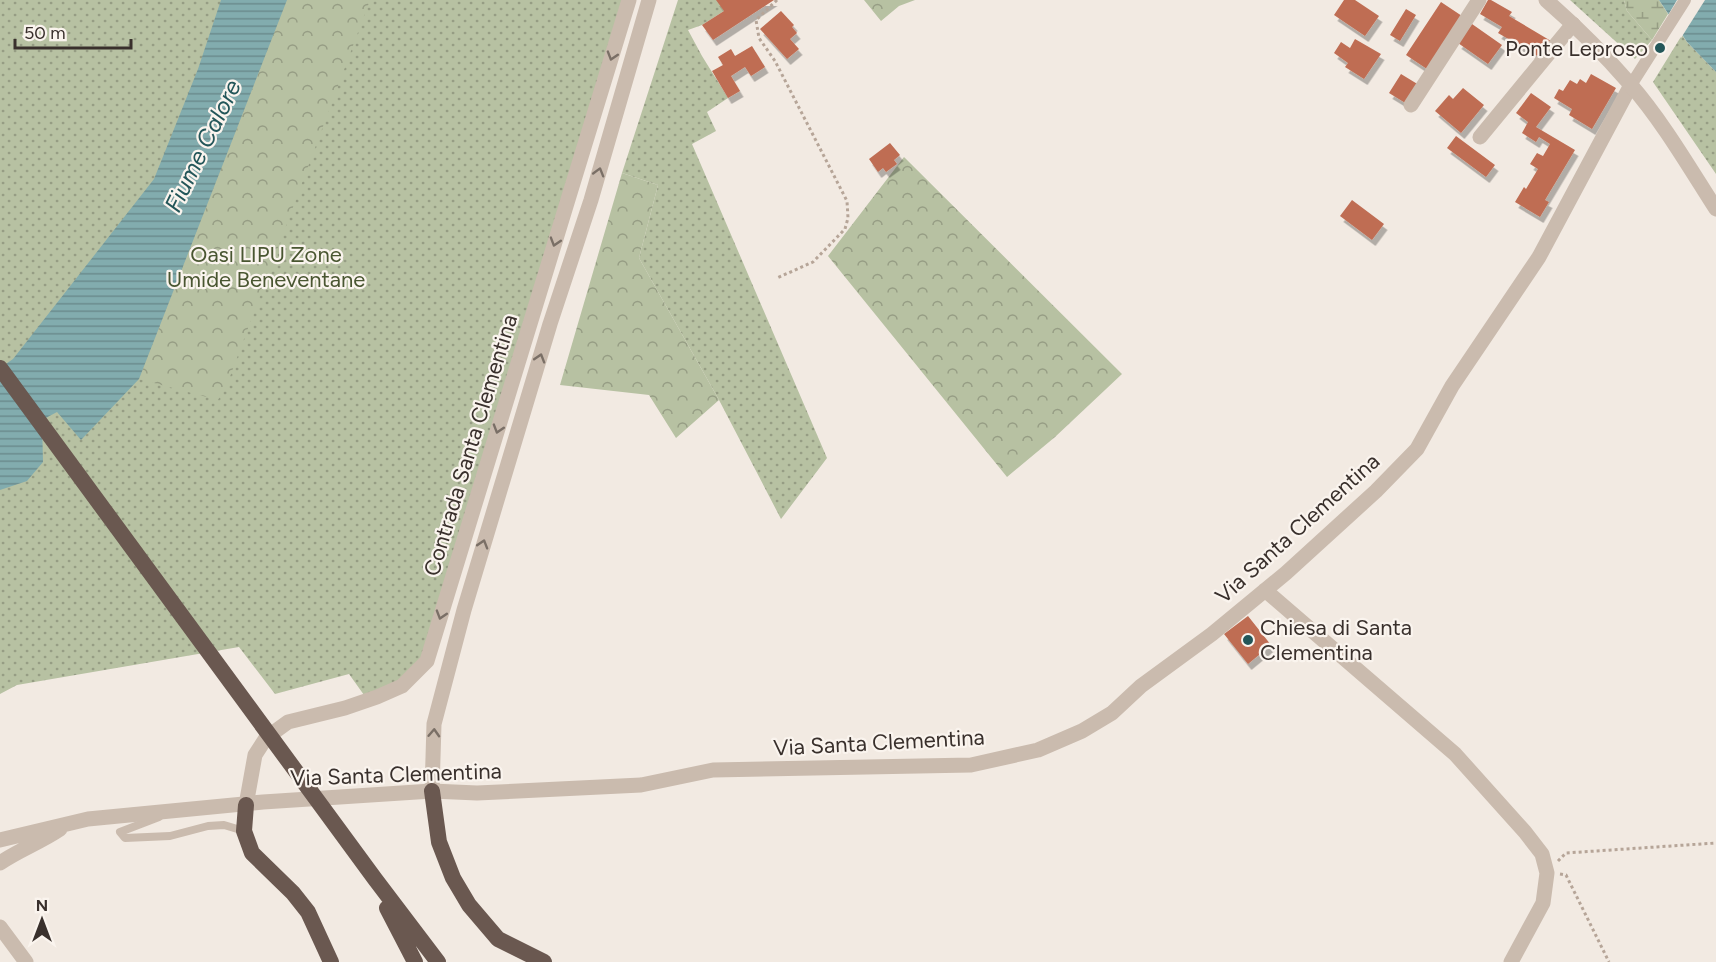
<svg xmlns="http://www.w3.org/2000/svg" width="1716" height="962" font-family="Figtree,sans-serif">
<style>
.grass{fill:url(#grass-dots)}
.forest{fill:url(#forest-crowns)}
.wetland{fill:url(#wetland-marsh)}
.water{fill:url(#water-rules)}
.pier{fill:#f2eae2}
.building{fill:#bf6d53;filter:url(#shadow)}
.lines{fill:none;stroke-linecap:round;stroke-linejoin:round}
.path{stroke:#b6a598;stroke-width:3;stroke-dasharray:3 3;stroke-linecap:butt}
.service{stroke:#cabbae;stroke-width:8}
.pedestrian{stroke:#cabbae;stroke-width:12}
.minor{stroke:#cabbae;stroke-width:15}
.tertiary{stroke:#cabbae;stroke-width:15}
.trunk{stroke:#6a5850;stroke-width:16}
.oneway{stroke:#7a6f66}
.poi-dot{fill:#235659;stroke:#faf4ee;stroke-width:2}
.labels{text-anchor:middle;stroke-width:4.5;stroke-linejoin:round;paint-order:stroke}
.poi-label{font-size:22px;fill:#39302c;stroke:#faf4ee;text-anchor:end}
.park-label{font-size:22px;fill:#495631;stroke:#faf4ee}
.street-label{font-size:22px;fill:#39302c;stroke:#faf4ee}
.water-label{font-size:24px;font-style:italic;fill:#235659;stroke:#faf4ee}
</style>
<defs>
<pattern id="grass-dots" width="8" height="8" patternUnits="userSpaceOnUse" patternTransform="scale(1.5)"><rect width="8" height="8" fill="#b7c1a2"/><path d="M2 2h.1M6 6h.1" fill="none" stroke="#969d84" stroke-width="1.8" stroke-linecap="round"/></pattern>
<pattern id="forest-crowns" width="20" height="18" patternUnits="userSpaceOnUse" patternTransform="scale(1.5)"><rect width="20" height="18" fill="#b7c1a2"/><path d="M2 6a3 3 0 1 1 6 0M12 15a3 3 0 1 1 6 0" fill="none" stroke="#969d84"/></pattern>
<pattern id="wetland-marsh" width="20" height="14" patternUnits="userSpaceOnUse" patternTransform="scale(1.5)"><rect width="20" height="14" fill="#b7c1a2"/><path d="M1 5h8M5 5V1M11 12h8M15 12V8" fill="none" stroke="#969d84"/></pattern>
<pattern id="water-rules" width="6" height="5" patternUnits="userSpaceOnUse" patternTransform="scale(1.5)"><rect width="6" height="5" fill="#82acae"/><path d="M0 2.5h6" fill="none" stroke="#6b8c8e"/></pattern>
<filter id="shadow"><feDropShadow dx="3.5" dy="6" stdDeviation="0" flood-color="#0004"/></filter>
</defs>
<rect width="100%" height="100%" fill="#f2eae2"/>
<!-- grass -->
<path class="grass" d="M0 0H628L430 654 407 679 364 695 349 674 275 694 239 647 17 685 0 694Z
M678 0H717L724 11 702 25 688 30 702 56 728 98 707 112 716 131 692 144 827 458 781 519 719 400 639 258 658 185 622 173Z
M1570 0H1624L1627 11 1652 40 1635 59Z
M1682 35 1687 42 1716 72V174L1653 82Z"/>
<!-- forest -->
<path class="forest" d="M287 0H370L228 382 218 400 139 379Z
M864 0H915L899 6 881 21Z
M904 157 1122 374 1055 437 1007 477 828 256Z
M622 173 658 185 639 258 719 400 676 438 649 395 560 385Z"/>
<!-- wetland -->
<path class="wetland" d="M1624 0H1659L1668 14 1652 40 1627 11Z"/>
<!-- water -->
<path class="water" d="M221 0H287L139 379 81 440 57 412 42 420 43 462 27 481 0 490V368L13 359 154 179 198 69Z
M1659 0H1716V72L1687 42Z"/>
<!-- pier -->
<path class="pier" d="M1677 0H1705L1681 38 1667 17Z"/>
<!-- building -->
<path class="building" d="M716 0H774L713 40 702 25 724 11Z
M1344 0H1355L1379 16 1365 36 1334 15Z
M1488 0H1491L1512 12 1509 16 1551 41 1541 58 1498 33 1502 27 1480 14Z
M1441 2 1462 16 1427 69 1406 55Z
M1406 9 1416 15 1400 41 1390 35Z
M781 11 794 25 792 27 797 33 790 39 799 49 787 59 760 29Z
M1472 24 1502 45 1488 64 1458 43Z
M1355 39 1381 54 1364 79 1345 67 1348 63 1334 53 1341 42 1350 48Z
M752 46 765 67 751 76 745 67 731 76 740 91 728 98 712 71 723 65 718 57 731 49 735 56Z
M1401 74 1419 85 1407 104 1389 93Z
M1591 74 1616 88 1592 129 1569 115 1572 109 1554 98 1559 89 1563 91 1570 80 1577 84 1580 79 1586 83Z
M1463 88 1484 105 1461 133 1435 111 1449 95 1453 99Z
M1531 93 1551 107 1536 127 1575 150 1545 200 1549 202 1540 217 1515 202 1524 187 1526 189 1538 169 1530 164 1537 153 1543 156 1550 144 1539 137 1536 142 1522 133 1528 122 1516 113Z
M1456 136 1495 165 1486 177 1447 148Z
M890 143 900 155 894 160 897 164 886 172 883 168 878 172 869 159Z
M1352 200 1384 224 1372 240 1340 216Z
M1248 616 1271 645 1248 664 1224 634Z"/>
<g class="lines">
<!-- path -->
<path class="path" d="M777 0 756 20 759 38 775 61 847 201 848 218 845 229 813 262 777 278
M1558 861 1566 853 1716 843
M1560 874 1566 875 1609 962"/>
<!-- service -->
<path class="service" d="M159 817 120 832 125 838 170 836 208 826 224 825 244 831"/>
<!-- pedestrian -->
<path class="pedestrian" d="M1631 85 1685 0"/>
<!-- minor -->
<path class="minor" d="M1411 105 1479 0
M1480 137 1573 24
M1265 590 1455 754 1525 832 1542 854 1547 873 1543 903 1511 962
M0 840 88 819 263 802 432 791 477 793 641 785 713 770 971 765 1038 750 1082 731 1112 713 1141 686 1212 634 1286 573 1376 491 1417 449 1452 386 1539 257 1631 85
M0 863C19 850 41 842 60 829
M0 927 26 962"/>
<!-- tertiary -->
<path class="tertiary" d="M1546 0C1576 26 1604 54 1630 84 1663 122 1689 167 1716 209
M432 791 434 724 464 610 550 324 591 200 649 0
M246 805 255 755 266 738 288 722 345 708 377 697 402 686 427 661 629 0"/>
<!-- trunk -->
<path class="trunk" d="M0 368 375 879 438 962
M432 791 439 842 453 878 469 905 498 939 544 962
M246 805 244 831 252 853 293 893 308 912 331 962
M387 908 415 962"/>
</g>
<!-- one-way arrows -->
<defs><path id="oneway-chevron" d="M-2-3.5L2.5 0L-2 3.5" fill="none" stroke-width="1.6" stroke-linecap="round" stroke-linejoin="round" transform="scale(1.5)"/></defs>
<g class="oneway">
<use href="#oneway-chevron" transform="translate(612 56) rotate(107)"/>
<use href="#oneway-chevron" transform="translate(599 172) rotate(-74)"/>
<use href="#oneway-chevron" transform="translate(555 242) rotate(107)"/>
<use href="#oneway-chevron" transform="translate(540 358) rotate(-73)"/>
<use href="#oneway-chevron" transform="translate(498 429) rotate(107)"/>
<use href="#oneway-chevron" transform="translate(483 544) rotate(-73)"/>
<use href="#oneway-chevron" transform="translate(441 615) rotate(107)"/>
<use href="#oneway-chevron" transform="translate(434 733) rotate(-87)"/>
</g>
<!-- markers -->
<g class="poi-dot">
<circle cx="1660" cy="48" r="6"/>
<circle cx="1248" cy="640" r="6"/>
</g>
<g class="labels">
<!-- poi labels -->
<g class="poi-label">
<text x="1648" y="56">Ponte Leproso</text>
<text x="1260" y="635" text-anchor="start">Chiesa di Santa<tspan x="1260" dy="25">Clementina</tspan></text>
</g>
<!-- park labels -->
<g class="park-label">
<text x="266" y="262">Oasi LIPU Zone<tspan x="266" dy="25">Umide Beneventane</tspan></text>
</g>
<!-- street labels -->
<g class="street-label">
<text transform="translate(470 445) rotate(-73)" y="8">Contrada Santa Clementina</text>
<text transform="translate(1297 528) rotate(-42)" y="8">Via Santa Clementina</text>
<text transform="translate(879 742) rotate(-3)" y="8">Via Santa Clementina</text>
<text transform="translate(396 774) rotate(-2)" y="8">Via Santa Clementina</text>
</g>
<!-- water labels -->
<g class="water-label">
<text transform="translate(203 146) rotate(-64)" y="8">Fiume Calore</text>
</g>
</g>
<!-- north arrow -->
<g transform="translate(42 920)" stroke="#faf4ee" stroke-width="4.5" paint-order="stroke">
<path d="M0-4.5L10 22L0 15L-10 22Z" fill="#39302c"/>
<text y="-9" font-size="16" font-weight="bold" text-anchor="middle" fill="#39302c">N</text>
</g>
<!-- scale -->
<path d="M15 39v9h116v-9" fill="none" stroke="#39302c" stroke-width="3"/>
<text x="24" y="39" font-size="18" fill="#39302c" stroke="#faf4ee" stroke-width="4.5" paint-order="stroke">50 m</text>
</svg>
